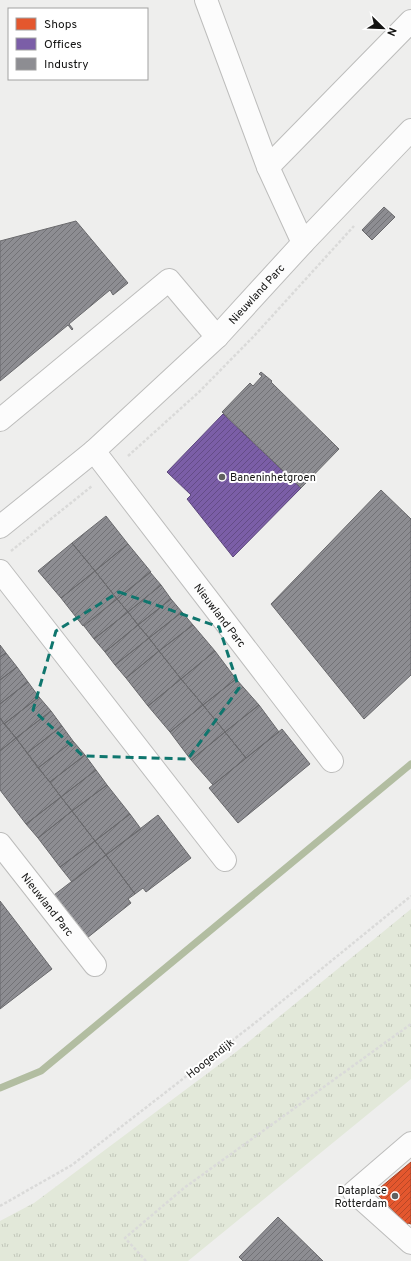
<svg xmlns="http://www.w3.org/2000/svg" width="411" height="1261" font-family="Overpass,sans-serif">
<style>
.grass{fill:url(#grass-tufts)}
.shops{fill:url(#shops-hatch);stroke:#a64326}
.offices{fill:url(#offices-hatch);stroke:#5c487b}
.industry{fill:url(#industry-hatch);stroke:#69696c}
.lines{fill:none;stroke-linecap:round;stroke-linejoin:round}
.stream{stroke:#b2bda1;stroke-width:7}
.minor-casing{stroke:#bdbdbc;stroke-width:24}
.path{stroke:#dadad9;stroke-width:2.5;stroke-dasharray:3 2;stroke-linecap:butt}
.minor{stroke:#fcfcfc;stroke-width:22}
.marked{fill:none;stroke:#0f766e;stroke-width:3;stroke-dasharray:8 5;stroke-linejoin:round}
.poi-dot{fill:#60605f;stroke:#fff;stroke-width:1.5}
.labels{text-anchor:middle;stroke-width:4;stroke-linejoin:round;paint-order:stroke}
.street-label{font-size:11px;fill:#141413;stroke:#fff}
.poi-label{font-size:11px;fill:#141413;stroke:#fff;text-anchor:start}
</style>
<defs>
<pattern id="grass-tufts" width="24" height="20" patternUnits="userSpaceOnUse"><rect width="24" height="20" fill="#e2e8d9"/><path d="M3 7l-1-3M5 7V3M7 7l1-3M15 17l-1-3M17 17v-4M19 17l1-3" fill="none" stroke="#c1c6b9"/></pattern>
<pattern id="shops-hatch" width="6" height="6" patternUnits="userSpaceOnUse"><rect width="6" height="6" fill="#e4572e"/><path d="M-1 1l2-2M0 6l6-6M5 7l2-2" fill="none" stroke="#b84726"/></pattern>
<pattern id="offices-hatch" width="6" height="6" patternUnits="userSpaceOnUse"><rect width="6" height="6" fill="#7b5ea7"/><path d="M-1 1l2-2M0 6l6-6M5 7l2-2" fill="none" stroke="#644c87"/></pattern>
<pattern id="industry-hatch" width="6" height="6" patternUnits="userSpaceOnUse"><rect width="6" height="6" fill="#8d8d92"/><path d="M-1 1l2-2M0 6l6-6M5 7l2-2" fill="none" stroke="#727276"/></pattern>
</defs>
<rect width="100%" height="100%" fill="#eeeeed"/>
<!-- grass -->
<path class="grass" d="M411 909V1079L188 1261H0V1221L34 1203 236 1052Z"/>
<!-- shops -->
<path class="shops" d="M411 1162V1224L408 1223 407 1225 375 1192Z"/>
<!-- offices -->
<path class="offices" d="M223 414 301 488 233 557 187 499 191 495 167 472Z"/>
<!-- industry -->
<path class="industry" d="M384 207 395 217 372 240 362 230Z
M76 221 128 283 113 295 110 290 69 324 73 329 72 330 68 325 0 381V241Z
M261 372 272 381 271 382 339 449 301 488 222 412 250 383 253 386 262 376 259 374Z
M381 490 411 519V675L364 719 271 604Z
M106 516 128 544 95 571 72 543Z
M72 543 95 571 61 598 38 571Z
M128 544 151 572 117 599 95 571Z
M95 571 117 599 83 626 61 598Z
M150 572 161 585 128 612 117 599Z
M161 585 171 599 138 625 128 612Z
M117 599 128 612 94 639 84 626Z
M171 599 182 612 149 638 138 625Z
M128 612 138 625 105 652 94 639Z
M182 612 193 625 159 651 149 638Z
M138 625 149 638 115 665 105 652Z
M193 625 215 651 181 679 159 651Z
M149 638 159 651 126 678 115 665Z
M0 645 6 653 0 657Z
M159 651 181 679 148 706 126 678Z
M215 651 236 679 203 705 181 679Z
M6 653 17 667 0 680V657Z
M17 667 28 682 0 704V680Z
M181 679 203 705 170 732 148 706Z
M236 679 259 705 225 732 203 705Z
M28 682 39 697 4 724 0 718V704Z
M39 697 51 711 16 738 4 724Z
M203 705 225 732 191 760 170 732Z
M259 705 279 732 246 758 225 732Z
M51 711 62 726 27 753 16 738Z
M0 718 16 738 0 751Z
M62 726 73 741 38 768 27 753Z
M282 729 310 764 238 823 209 788Z
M225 732 246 758 213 785 191 760Z
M16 738 61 797 26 824 0 790V751Z
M73 741 85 755 50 782 38 768Z
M85 755 96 770 61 797 50 782Z
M96 770 107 785 72 811 61 797Z
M107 785 130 814 95 841 72 811Z
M61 797 72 811 38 838 26 824Z
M72 811 95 841 60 867 38 838Z
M130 814 141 829 106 855 95 841Z
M158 815 191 858 146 892 143 888 135 894 106 855Z
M95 841 106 855 72 882 60 867Z
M106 855 135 894 128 899 131 903 87 938 54 895Z
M0 901 52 969 0 1009Z
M278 1217 323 1261H243L239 1257Z"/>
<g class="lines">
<!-- stream -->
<path class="stream" d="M0 1088 41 1071 411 764"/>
<defs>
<g id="minor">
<path d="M206 0 268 167 303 243"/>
<path d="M268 167 411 21"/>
<path d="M0 420 169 280 217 337"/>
<path id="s1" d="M94 451 332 761"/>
<path id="s2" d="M0 527 94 451 217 337 303 243 411 130"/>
<path d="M0 571 225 860"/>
<path id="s3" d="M0 844 95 965"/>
<path d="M411 1143 354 1192 411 1243"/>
</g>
</defs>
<!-- minor casing -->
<use href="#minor" class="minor-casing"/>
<!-- path -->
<path class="path" d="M128 456 199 392 254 336 354 226
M11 551 92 486
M0 1206 72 1165 260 1019 411 896
M146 1261 125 1238 184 1188 411 1024"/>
<!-- minor -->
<use href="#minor" class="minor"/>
</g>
<!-- marked area -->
<path class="marked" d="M119 592 219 627 239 688 188 759 83 756 33 710 56 631Z"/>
<!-- markers -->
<g class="poi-dot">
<circle cx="222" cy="477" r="4"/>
<circle cx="395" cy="1196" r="4"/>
</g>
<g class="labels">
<!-- street labels -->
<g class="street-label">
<text dy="4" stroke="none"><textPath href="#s2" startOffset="347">Nieuwland Parc</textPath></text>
<text dy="4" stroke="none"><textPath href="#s1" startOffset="207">Nieuwland Parc</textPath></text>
<text dy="4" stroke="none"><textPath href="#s3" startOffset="77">Nieuwland Parc</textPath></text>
<text transform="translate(210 1058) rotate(-38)" y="4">Hoogendijk</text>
</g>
<!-- poi labels -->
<g class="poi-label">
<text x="230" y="481">Baneninhetgroen</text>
<text x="387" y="1194" text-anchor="end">Dataplace<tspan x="387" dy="13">Rotterdam</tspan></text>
</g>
</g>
<!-- legend -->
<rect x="8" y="8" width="140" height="72" fill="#ffffff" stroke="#a1a1a1"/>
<rect x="16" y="18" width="20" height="12" fill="#e4572e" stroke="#a1a1a1"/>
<text x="44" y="28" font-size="12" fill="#141413">Shops</text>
<rect x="16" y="38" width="20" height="12" fill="#7b5ea7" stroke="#a1a1a1"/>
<text x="44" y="48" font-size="12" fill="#141413">Offices</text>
<rect x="16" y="58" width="20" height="12" fill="#8d8d92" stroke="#a1a1a1"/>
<text x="44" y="68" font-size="12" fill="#141413">Industry</text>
<!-- north arrow -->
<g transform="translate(383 28) rotate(113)" stroke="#ffffff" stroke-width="3" paint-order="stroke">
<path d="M0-3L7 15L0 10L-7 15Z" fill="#141413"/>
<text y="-6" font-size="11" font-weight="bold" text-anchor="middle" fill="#141413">N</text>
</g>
</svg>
